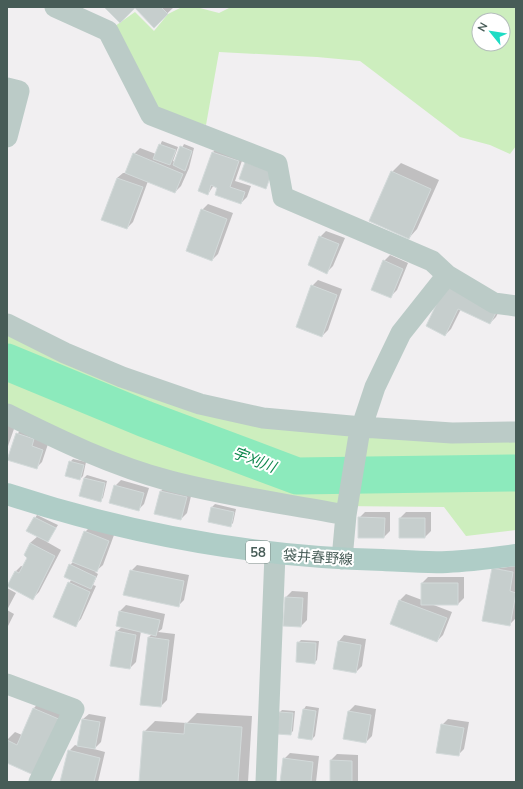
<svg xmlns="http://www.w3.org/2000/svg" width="523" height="789" font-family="Mulish,'Noto Sans JP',sans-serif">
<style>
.green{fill:#cdeebe;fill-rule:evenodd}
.shadow{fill:#0003}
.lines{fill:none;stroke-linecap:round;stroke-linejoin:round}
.river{stroke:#8ceabc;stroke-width:37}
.building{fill:#c6cecd;stroke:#d3dada}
.minor{stroke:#bbcbc7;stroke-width:21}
.major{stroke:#afcdc7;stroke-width:22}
.labels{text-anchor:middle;stroke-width:4;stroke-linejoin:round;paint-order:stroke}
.shield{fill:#fff;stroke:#7e8d89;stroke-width:1}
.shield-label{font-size:13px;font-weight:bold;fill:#475c57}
.street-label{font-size:14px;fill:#475c57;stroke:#fff}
.water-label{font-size:15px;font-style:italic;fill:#10884e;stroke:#fff}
</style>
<rect width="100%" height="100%" fill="#f1eff1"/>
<!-- green -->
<path class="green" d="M182 7H196L219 13 231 7H516V146L510 154 490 145 460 137 360 61 317 57 219 52 206 125 148 110 108 31 135 12 154 31 168 14ZM479 20H503V44H479Z
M7 331 214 416 516 433V530L466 536 444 507 338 506 112 461 7 405Z"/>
<!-- shadow -->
<path class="shadow" d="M105 7H174L154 26 135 7Z
M162 141 178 147 173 161 175 162 184 144 194 148 189 168 181 186 175 192 148 181 133 222 127 228 117 178 123 173H126L134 154 140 148 156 154Z
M219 146 244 155 235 181 251 186 247 197 241 203 214 185 208 194 199 191 213 152Z
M401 163 439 180 417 229 409 238 392 172Z
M208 204 233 213 218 254 212 260 202 210Z
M326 231 345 238 333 266 327 272 320 237Z
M390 255 408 263 397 290 391 296 384 261Z
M454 277 504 301 496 317 490 323 461 309 451 329 445 335Z
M318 280 342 289 328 330 322 336 312 286Z
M7 424 15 426 7 449Z
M23 428 48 444 42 462 36 468 17 434Z
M73 459 86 462 83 476 80 479 70 462Z
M87 475 107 481 103 498 100 500 84 478Z
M121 480 149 488 144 504 138 510 115 486Z
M167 485 192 492 187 513 181 519 161 491Z
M215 504 236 509 233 523 230 526 209 521 212 507Z
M365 512H390V531L384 537 359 518Z
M406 512H431V531L425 537 400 518Z
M37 515 58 525 47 542 61 550 39 592 33 598 15 572 21 566 24 567 28 558 30 543 38 536 35 518Z
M91 526 114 535 103 565 95 572 98 574 93 585 96 586 81 619 75 625 69 583 72 579 70 565 73 562 85 532Z
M137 565 189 575 184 600 178 606 131 571Z
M516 566V615L515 619 509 625 493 569Z
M428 577H464V598L458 604H431L452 612 443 635 437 641 391 623 400 600 406 594 422 600V583Z
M7 588 16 593 7 610Z
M292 591 308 592 307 620 301 626 286 597Z
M126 605 165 614 162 629 158 632 175 634 167 700 161 706 148 638 152 634 141 631 136 662 130 668 117 631 122 627 117 626 120 611Z
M7 610 14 614 7 628Z
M344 635 366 639 362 666 356 672 339 641Z
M301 640 319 641 317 660 314 663 298 643Z
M42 699 69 711 7 762V740L15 732 22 735 34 708Z
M355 705 376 709 372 736 366 742 349 711Z
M306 706 319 708 315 736 312 739 304 709Z
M282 710 295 711 293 731 290 734 280 712Z
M197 713 252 716 248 782H140L144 732 155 721 187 723Z
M89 714 106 717 101 742 94 749 105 752 98 782H61L69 751 75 745 78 746 83 719Z
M448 719 469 722 464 749 458 755 442 725Z
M290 753 319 756 316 782H281L284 759Z
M337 754 358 755V782H331V760Z"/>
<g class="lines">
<!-- river -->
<path class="river" d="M7 362 145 419 297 476 516 473"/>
</g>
<!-- building -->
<path class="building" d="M104 7H161L168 14 154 28 135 8 120 23Z
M159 144 176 150 170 165 153 159Z
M180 146 192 151 185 171 173 165Z
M212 152 239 161 230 187 245 192 241 204 215 195 217 188 211 185 208 195 198 191Z
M133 153 183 174 175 193 125 173Z
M245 162 272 172 266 189 239 179Z
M391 171 431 189 409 239 369 221Z
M117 178 143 187 127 229 101 220Z
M201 209 227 219 212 261 186 251Z
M319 236 339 244 327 274 308 265Z
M383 260 403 269 391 298 371 290Z
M447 282 499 307 490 324 458 309 445 336 426 326Z
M311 285 337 295 322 337 296 327Z
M16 433 34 439 32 446 43 450 37 469 7 460Z
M69 461 84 465 80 480 65 476Z
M84 478 105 483 101 502 79 496Z
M114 485 144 493 139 511 109 503Z
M160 491 187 497 181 520 154 514Z
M211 507 234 512 231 527 208 522Z
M34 517 56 528 48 542 26 531Z
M358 517 385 518 384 538H358Z
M399 518H425V538H399Z
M84 531 109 541 97 572 72 562Z
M30 543 55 556 33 600 7 586 15 571 19 573 27 558 24 555Z
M69 564 96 577 91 589 64 577Z
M492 568 513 572 510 591 516 593 510 626 482 621Z
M130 570 184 581 179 607 123 595Z
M68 582 90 592 76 627 53 617Z
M421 583H458V605H421Z
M285 597 303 598 301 627 283 626Z
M399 600 447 618 437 642 390 624Z
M119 611 160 620 156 636 116 626Z
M116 631 136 635 130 669 110 666Z
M148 637 169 640 161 707 140 705Z
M338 641 361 645 356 673 333 669Z
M297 642 316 643 315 664 296 662Z
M33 708 61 720 36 776 7 763V740L17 745Z
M303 709 316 711 312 740 298 738Z
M348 711 371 715 366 743 343 739Z
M279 712 293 713 291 735 277 734Z
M82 719 100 722 95 749 77 746Z
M185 723 242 727 238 782H139L143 731 184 734Z
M441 724 464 728 459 756 436 753Z
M68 750 100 758 94 782H60Z
M283 758 313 762 311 782H280Z
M330 760 352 761V782H330Z"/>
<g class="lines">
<!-- minor -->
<path class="minor" d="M55 7 108 31 151 115 277 164 283 197 432 261 447 275 494 303 516 306
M7 88 19 91 7 137
M7 324 65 353 122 377 200 404 263 418 362 427 452 433 516 432
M7 414C59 440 113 466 170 481 227 496 287 504 346 515
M342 559 346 515 359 435 375 387 401 333 447 275
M7 684 74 709 39 782
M266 782 275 554"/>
<!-- major -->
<path class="major" d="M7 494C129 534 255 557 383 560 404 561 426 563 447 562 470 561 493 558 516 555"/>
</g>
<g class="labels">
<!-- shield labels -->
<rect class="shield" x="246" y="541" width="24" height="22" rx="3"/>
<g class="shield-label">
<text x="258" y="557">58</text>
</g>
<!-- street labels -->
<g class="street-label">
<text transform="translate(318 557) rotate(4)" y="5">袋井春野線</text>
</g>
<!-- water labels -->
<g class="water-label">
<text transform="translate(254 460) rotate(21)" y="5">宇刈川</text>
</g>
</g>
<!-- border -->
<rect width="523" height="789" fill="none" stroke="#475c57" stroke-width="16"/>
<!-- north arrow -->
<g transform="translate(491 32) rotate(300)"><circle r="19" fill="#ffffff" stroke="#b5bebc"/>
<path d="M0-3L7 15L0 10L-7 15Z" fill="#1edcc4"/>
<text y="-6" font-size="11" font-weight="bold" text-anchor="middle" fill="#475c57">N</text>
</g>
</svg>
